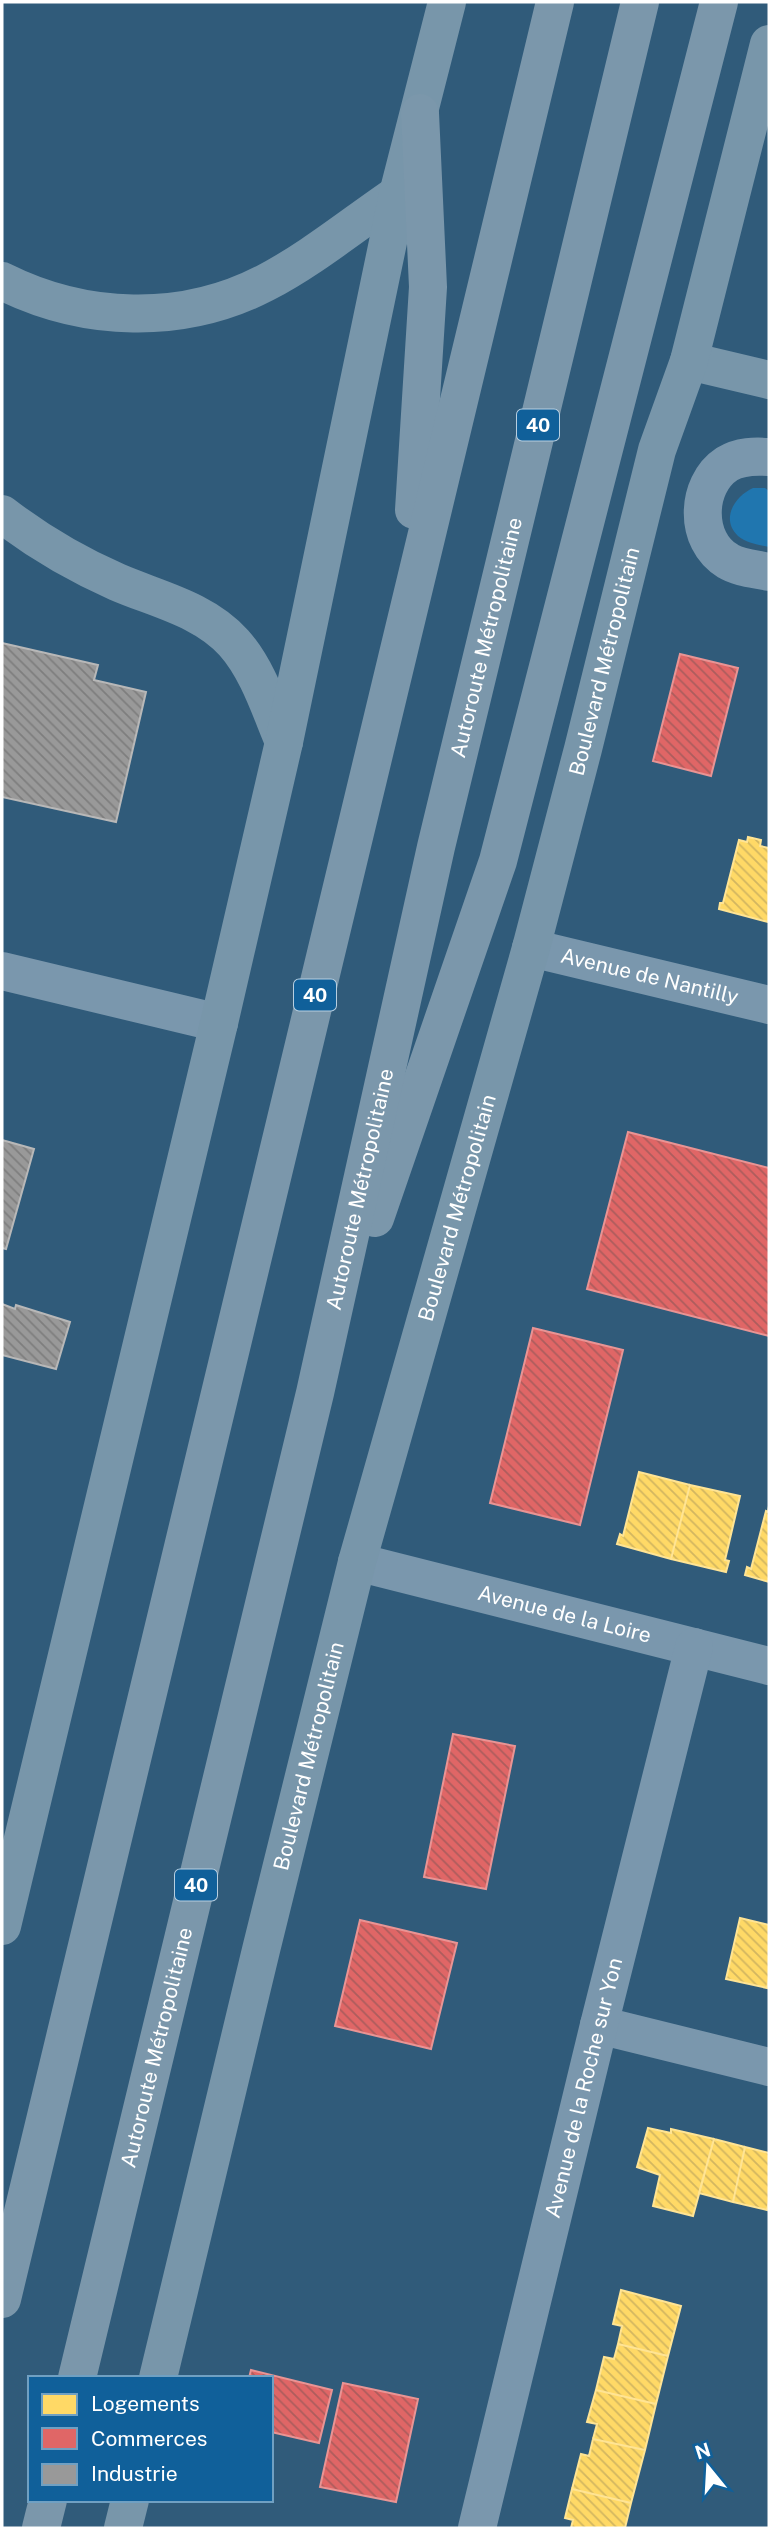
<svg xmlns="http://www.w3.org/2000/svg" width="771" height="2530" font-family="'Public Sans',sans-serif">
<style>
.green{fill:#2076af}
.homes{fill:url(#homes-back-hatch);stroke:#ffe494;stroke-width:2}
.shops{fill:url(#shops-back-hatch);stroke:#e99494;stroke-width:2}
.industry{fill:url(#industry-back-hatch);stroke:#b8b8b8;stroke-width:2}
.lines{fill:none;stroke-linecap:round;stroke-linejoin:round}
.minor{stroke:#7a97ad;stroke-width:38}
.major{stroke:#7896aa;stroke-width:38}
.highway{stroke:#7b97ab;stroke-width:38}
.labels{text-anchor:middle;stroke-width:7;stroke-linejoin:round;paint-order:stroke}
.shield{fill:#10609a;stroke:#b7cfe1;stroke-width:2}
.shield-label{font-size:19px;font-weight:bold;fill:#fff}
.street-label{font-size:21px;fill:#fff;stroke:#10609a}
</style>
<defs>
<pattern id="homes-back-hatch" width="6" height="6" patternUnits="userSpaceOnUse" patternTransform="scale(1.75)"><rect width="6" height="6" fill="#ffd966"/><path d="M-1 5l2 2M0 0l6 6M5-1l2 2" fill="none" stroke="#d2b660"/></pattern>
<pattern id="shops-back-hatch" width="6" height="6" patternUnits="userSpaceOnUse" patternTransform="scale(1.75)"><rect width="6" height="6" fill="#e06666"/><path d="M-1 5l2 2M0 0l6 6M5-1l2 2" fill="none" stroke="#ac5d5d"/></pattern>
<pattern id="industry-back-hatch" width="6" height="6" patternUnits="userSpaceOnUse" patternTransform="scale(1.75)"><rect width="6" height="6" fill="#999"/><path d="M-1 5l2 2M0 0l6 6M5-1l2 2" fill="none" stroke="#7e7e7e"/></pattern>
</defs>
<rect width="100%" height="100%" fill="#305b7a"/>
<!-- green -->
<path class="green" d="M753 488H765L769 491V547C759 545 746 543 738 536 720 519 735 496 753 488Z"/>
<!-- homes -->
<path class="homes" d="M748 837 761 840 760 846 769 848 768 922 719 909 720 903H723L739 840 747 842Z
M639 1472 690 1485 671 1559 617 1544 620 1534 623 1536Z
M690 1485 740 1496 725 1560 729 1561 726 1572 671 1559Z
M769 1506V1582L745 1575 747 1567 751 1569 766 1511 768 1512Z
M740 1918 769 1925V1978L767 1988 726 1979Z
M648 2128 671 2133V2129L714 2139 693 2216 653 2206 660 2175 637 2167Z
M714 2139 745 2147 733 2202 699 2193Z
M745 2147 769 2153V2201L767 2210 733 2202Z
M621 2290 681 2306 668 2356 618 2344 622 2326 613 2324Z
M618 2344 668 2356 656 2404 596 2390 604 2357 614 2359Z
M596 2390 656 2404 645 2450 593 2439 597 2424 587 2422Z
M593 2439 645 2450 631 2503 572 2489 581 2454 589 2456Z
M572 2489 631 2503 625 2528H571L573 2520 565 2518Z"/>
<!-- shops -->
<path class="shops" d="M680 654 738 668 711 776 653 761Z
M628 1132 769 1168V1336L587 1289Z
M533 1328 623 1350 580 1525 490 1503Z
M453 1734 515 1746 486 1889 424 1877Z
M360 1920 457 1943 431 2049 335 2026Z
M251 2370 332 2390 319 2443 271 2432V2378H249Z
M343 2383 418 2399 396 2502 320 2487Z"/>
<!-- industry -->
<path class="industry" d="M2 643 98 665 94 680 146 692 116 822 2 797Z
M2 1140 34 1149 6 1249 2 1248Z
M2 1304 15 1309 16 1305 70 1322 56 1369 2 1355Z"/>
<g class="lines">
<!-- minor -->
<g class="minor">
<path d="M769 457C755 456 740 456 727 464 695 485 694 541 728 561 739 568 756 569 769 572"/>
<path id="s1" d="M531 948 769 1005"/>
<path d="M2 971 219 1023"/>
<path id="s2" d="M357 1562 769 1666"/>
<path d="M599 2025 769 2067"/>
<path id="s3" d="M477 2528 599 2025 694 1647"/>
</g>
<!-- major -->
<g class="major">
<path d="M2 281C84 322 182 326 265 283 310 260 355 223 398 194"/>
<path d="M689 361 769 380"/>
<path d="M2 514C37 541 76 564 117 582 156 599 204 609 234 643 258 670 270 709 284 742"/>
<path d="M2 1926 219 1023 284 742 398 194 447 2"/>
<path id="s4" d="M158 2378 261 1950 357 1562 531 948 583 749 657 450 689 361 769 44"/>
<path d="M123 2528 130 2500"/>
</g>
<!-- highway -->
<g class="highway">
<path d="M414 510 428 287 420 113"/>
<path d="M375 1218 498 861 719 2"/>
<path d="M2 2299 555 2"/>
<path id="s5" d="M77 2378 315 1393 436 847 640 2"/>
<path d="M41 2528 48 2500"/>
</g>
</g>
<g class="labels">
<!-- shield labels -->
<g class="shield">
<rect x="517" y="409.5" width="42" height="31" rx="5"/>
<rect x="294" y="979.5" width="42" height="31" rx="5"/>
<rect x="175" y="1869.5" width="42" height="31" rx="5"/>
</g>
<g class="shield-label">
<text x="538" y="432">40</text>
<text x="315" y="1002">40</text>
<text x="196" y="1892">40</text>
</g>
<!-- street labels -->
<g class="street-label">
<text dy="7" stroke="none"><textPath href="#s5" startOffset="1788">Autoroute Métropolitaine</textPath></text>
<text dy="7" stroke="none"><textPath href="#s4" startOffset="1774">Boulevard Métropolitain</textPath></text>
<text dy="7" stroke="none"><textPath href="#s1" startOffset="122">Avenue de Nantilly</textPath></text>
<text dy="7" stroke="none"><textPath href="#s5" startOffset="1222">Autoroute Métropolitaine</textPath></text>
<text dy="7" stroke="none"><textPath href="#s4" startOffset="1208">Boulevard Métropolitain</textPath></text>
<text dy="7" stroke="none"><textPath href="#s2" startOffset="214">Avenue de la Loire</textPath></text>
<text dy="7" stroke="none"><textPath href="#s4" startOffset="640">Boulevard Métropolitain</textPath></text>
<text dy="7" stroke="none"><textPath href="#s5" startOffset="340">Autoroute Métropolitaine</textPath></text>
<text dy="7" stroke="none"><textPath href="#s3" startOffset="453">Avenue de la Roche sur Yon</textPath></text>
</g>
</g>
<!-- border -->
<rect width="771" height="2530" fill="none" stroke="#ffffff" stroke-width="7"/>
<!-- legend -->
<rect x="28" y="2376" width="245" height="126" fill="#10609a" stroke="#70a0c2" stroke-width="2"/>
<rect x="42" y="2394" width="35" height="21" fill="#ffd966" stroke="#70a0c2" stroke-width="2"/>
<text x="91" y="2411" font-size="21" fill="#ffffff">Logements</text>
<rect x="42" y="2428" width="35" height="21" fill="#e06666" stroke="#70a0c2" stroke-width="2"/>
<text x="91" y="2446" font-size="21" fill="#ffffff">Commerces</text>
<rect x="42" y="2464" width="35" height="21" fill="#999999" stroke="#70a0c2" stroke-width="2"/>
<text x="91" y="2481" font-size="21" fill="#ffffff">Industrie</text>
<!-- north arrow -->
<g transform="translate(708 2467) rotate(342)" stroke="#10609a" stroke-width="5" paint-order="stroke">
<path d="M0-5L12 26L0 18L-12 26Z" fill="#ffffff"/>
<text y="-10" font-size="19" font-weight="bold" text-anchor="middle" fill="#ffffff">N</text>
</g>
</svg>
